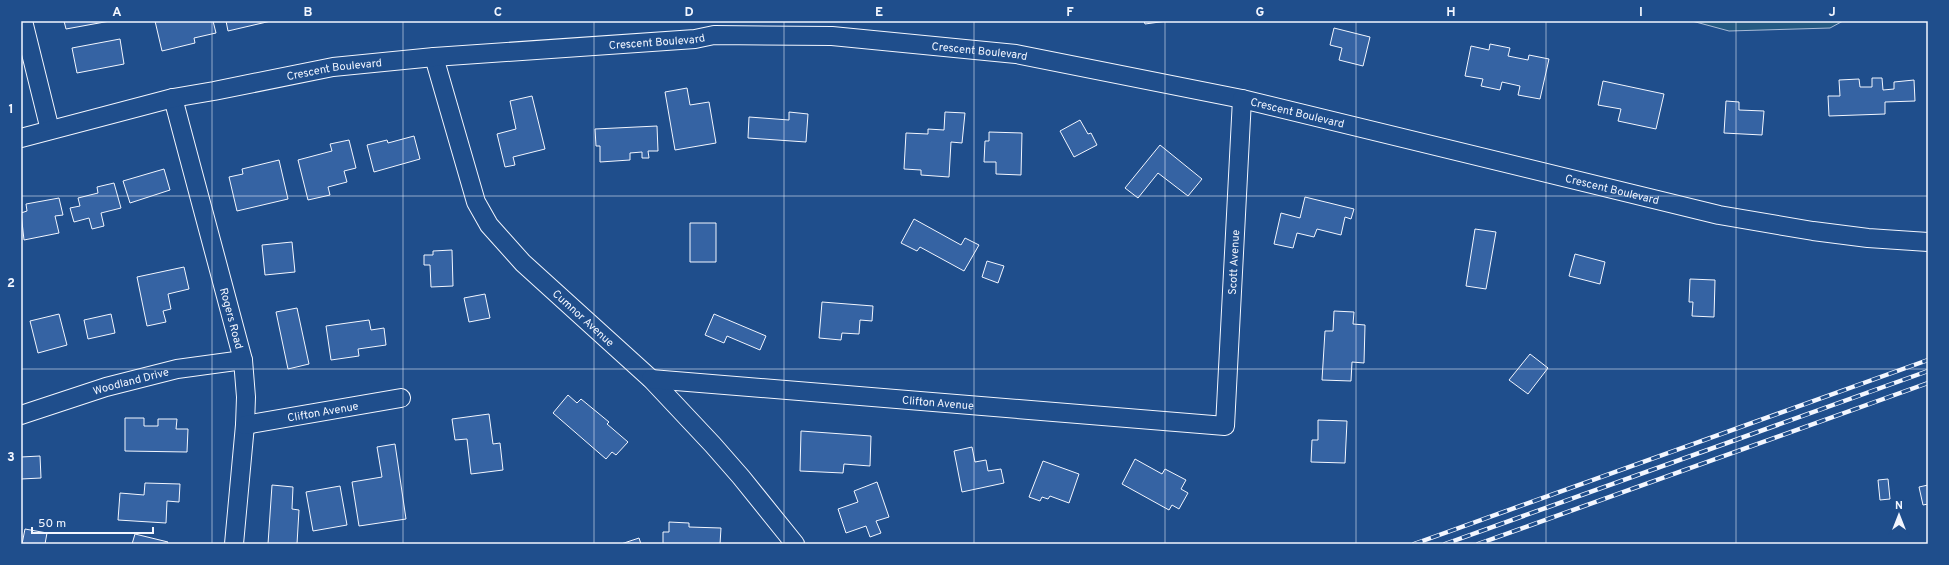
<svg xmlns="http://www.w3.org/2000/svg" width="1949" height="565" font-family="Overpass,sans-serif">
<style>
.green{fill:#245a82;stroke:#a8bbd7}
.building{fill:#3563a3;stroke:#f2f6ff}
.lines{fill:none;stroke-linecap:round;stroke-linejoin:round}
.minor-casing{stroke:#f2f6ff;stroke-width:20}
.minor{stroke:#1f4e8c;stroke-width:18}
.rail-casing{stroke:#f2f6ff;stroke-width:4.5}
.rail{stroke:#1f4e8c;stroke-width:3;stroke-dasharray:9;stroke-linecap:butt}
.grid{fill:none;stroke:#f2f6ff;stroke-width:1;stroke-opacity:0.55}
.labels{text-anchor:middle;stroke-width:3;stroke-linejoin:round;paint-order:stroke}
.street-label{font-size:11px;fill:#f2f6ff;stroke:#1f4e8c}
.neatline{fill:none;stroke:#f2f6ff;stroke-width:1.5}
.grid-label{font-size:13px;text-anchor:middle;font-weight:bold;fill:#f2f6ff}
</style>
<rect width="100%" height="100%" fill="#1f4e8c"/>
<!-- green -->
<path class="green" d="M1692 21H1843L1830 28 1729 31Z"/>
<!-- building -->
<path class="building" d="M64 21H110L66 29Z
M155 21H213L216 33 194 38 195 43 162 51Z
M226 21H271L228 31Z
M1144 21H1167L1145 24Z
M1334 28 1370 37 1363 66 1339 60 1342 48 1330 45Z
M120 39 124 64 77 73 72 48Z
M1490 44 1510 48 1508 56 1528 60 1529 55 1549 59 1540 99 1518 95 1520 86 1502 82 1500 90 1481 86 1483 79 1465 76 1471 46 1489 50Z
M1872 78H1882L1883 90 1894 89V82L1914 80 1915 101 1885 102V114L1829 116 1828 96H1840L1839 80 1859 79 1860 87H1872Z
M1603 81 1664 94 1656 129 1618 121 1621 109 1598 105Z
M687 88 690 105 709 102 716 143 675 150 665 92Z
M532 96 545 149 513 157 515 165 505 167 497 134 516 129 510 101Z
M1726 101 1739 102V110L1764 111 1762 135 1724 133Z
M789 112 808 114 806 142 748 138 749 117 789 120Z
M945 112 965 113 962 143 951 142 949 177 921 175V170L904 169 906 133 928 134V129L944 130Z
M1080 120 1088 134 1091 133 1097 145 1074 157 1060 131Z
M657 126 658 151H648L649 158H642V152L630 153V160L600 162V146H596L595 129Z
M989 132 1022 133 1021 175 996 174V162H984L985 141H989Z
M414 136 420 159 374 172 367 145 387 140 388 143Z
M349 140 356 168 344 171 347 182 328 187 330 195 308 200 298 160 332 151 330 144Z
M1160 145 1202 179 1188 196 1158 173 1138 198 1125 188Z
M279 160 288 199 237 211 229 177 243 174 242 169Z
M164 169 170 190 130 203 123 181Z
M114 183 121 208 101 213 104 226 92 229 89 218 74 222 70 208 80 206 78 198 98 193 97 187Z
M1305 197 1354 209 1351 219 1345 217 1341 235 1317 229 1314 237 1297 233 1293 248 1274 244 1281 213 1300 218Z
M59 198 63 215 55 216 59 233 24 240 21 213 27 211 26 204Z
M914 219 961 245 965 238 979 245 964 271 920 247 917 251 901 243Z
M690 223H716V262H690Z
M1475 229 1496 232 1486 289 1466 286Z
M292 242 295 272 265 275 262 245Z
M452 250 453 286 431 287 430 265H424V255H433V251Z
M1575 254 1605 262 1600 284 1569 276Z
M987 261 1004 266 998 283 982 277Z
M184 267 189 289 168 294 171 309 163 311 166 322 147 326 137 277Z
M1690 279 1715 280 1714 317 1692 316 1693 302H1689Z
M485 294 490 318 469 322 464 298Z
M822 302 873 306 872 321 860 320 859 334 842 333 841 340 819 338Z
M297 308 309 364 288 369 276 312Z
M1334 311 1354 312 1353 324 1365 325 1364 363 1352 362 1351 381 1322 380 1325 331H1333Z
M59 314 67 345 38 353 30 321Z
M111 314 115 333 88 339 84 320Z
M714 314 766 336 760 350 727 336 724 343 705 335Z
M369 320 371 330 384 328 386 345 358 349 359 356 331 360 326 326Z
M1530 354 1548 368 1528 394 1509 380Z
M568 395 577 403 581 399 609 422 607 424 628 442 616 455 612 452 606 459 553 413Z
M489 414 493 444 500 443 503 470 471 474 467 439 455 440 452 419Z
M125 418H144V426H158V419H177L176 429H188L187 452 125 451Z
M1318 420 1347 421 1345 463 1311 462 1312 440H1318Z
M801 431 871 436 870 466 844 464 843 473 800 471Z
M395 444 406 519 359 526 352 482 382 477 377 447Z
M972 447 975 462 986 460 988 471 1001 469 1004 483 962 492 954 451Z
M40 456 41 478 21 479V457Z
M1135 459 1162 474 1165 469 1186 480 1181 489 1188 493 1179 509 1172 505 1169 510 1122 484Z
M1043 461 1079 474 1069 503 1050 496 1048 499 1042 497 1040 501 1029 497Z
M1888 479 1890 499 1880 500 1878 480Z
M877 482 889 517 876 521 881 533 870 537 866 526 846 533 838 509 858 502 854 491Z
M145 483 180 484 179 502 167 501 166 523 118 520 120 493 144 495Z
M272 485 293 487 292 509 299 510 297 544H268Z
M1928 485V504L1923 505 1919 487Z
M340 486 347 525 313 531 306 492Z
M669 522 689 523V527L721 528 720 544H663V532H669Z
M25 529 47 533 45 544H22Z
M135 534 168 542 167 544H132Z
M639 538 641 544H621Z"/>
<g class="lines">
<defs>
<g id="minor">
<path d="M23 21 50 130"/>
<path id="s1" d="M434 57 476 202 489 225 523 263 651 379 713 445 741 477 795 544"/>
<path id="s2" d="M173 98 243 360 246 397 245 425 234 544"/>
<path id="s3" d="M21 138 173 98 214 91 333 67 434 57 695 39 714 35 832 36 1016 54 1242 99 1719 215 1813 231 1868 238 1928 242"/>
<path id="s4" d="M651 379 1225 426 1242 99"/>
<path id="s5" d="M21 415 106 387 177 369 243 360"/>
<path id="s6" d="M245 425 401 398"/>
</g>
</defs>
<!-- minor casing -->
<use href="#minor" class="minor-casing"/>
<!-- minor -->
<use href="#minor" class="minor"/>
<defs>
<path id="rail" d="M1414 544 1928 360
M1445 544 1928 371
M1478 544 1928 383"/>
</defs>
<!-- rail casing -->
<use href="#rail" class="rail-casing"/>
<!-- rail -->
<use href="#rail" class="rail"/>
</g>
<!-- grid -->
<path class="grid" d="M212 21V544M403 21V544M594 21V544M784 21V544M974 21V544M1165 21V544M1356 21V544M1546 21V544M1736 21V544M21 196H1928M21 369H1928"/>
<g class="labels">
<!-- street labels -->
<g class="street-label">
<text dy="4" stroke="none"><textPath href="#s3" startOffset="645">Crescent Boulevard</textPath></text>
<text dy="4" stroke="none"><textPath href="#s3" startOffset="969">Crescent Boulevard</textPath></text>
<text dy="4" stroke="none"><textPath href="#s3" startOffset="321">Crescent Boulevard</textPath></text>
<text dy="4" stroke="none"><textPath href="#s3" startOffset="1293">Crescent Boulevard</textPath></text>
<text dy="4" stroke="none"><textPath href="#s3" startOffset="1617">Crescent Boulevard</textPath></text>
<text dy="4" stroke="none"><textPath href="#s4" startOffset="740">Scott Avenue</textPath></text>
<text dy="4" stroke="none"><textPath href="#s1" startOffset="310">Cumnor Avenue</textPath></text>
<text dy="4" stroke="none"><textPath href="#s2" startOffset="228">Rogers Road</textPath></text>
<text dy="4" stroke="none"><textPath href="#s5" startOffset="115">Woodland Drive</textPath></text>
<text dy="4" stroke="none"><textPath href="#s4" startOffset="288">Clifton Avenue</textPath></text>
<text dy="4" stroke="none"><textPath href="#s6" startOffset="79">Clifton Avenue</textPath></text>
</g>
</g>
<!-- border -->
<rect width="1949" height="565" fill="none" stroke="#1f4e8c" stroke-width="44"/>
<!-- north arrow -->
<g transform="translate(1899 515)" stroke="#1f4e8c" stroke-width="3" paint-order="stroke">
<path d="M0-3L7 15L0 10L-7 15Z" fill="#f2f6ff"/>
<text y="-6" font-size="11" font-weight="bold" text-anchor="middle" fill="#f2f6ff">N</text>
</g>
<!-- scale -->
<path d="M32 527v6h121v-6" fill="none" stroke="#f2f6ff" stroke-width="2"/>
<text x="38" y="527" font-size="12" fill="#f2f6ff" stroke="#1f4e8c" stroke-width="3" paint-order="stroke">50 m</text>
<rect x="22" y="22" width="1905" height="521" class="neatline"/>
<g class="grid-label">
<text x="117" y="16">A</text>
<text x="308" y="16">B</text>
<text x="498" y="16">C</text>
<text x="689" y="16">D</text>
<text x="879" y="16">E</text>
<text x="1070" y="16">F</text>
<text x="1260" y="16">G</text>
<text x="1451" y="16">H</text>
<text x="1641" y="16">I</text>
<text x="1832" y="16">J</text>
<text x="11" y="113">1</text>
<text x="11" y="287">2</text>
<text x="11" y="461">3</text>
</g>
</svg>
